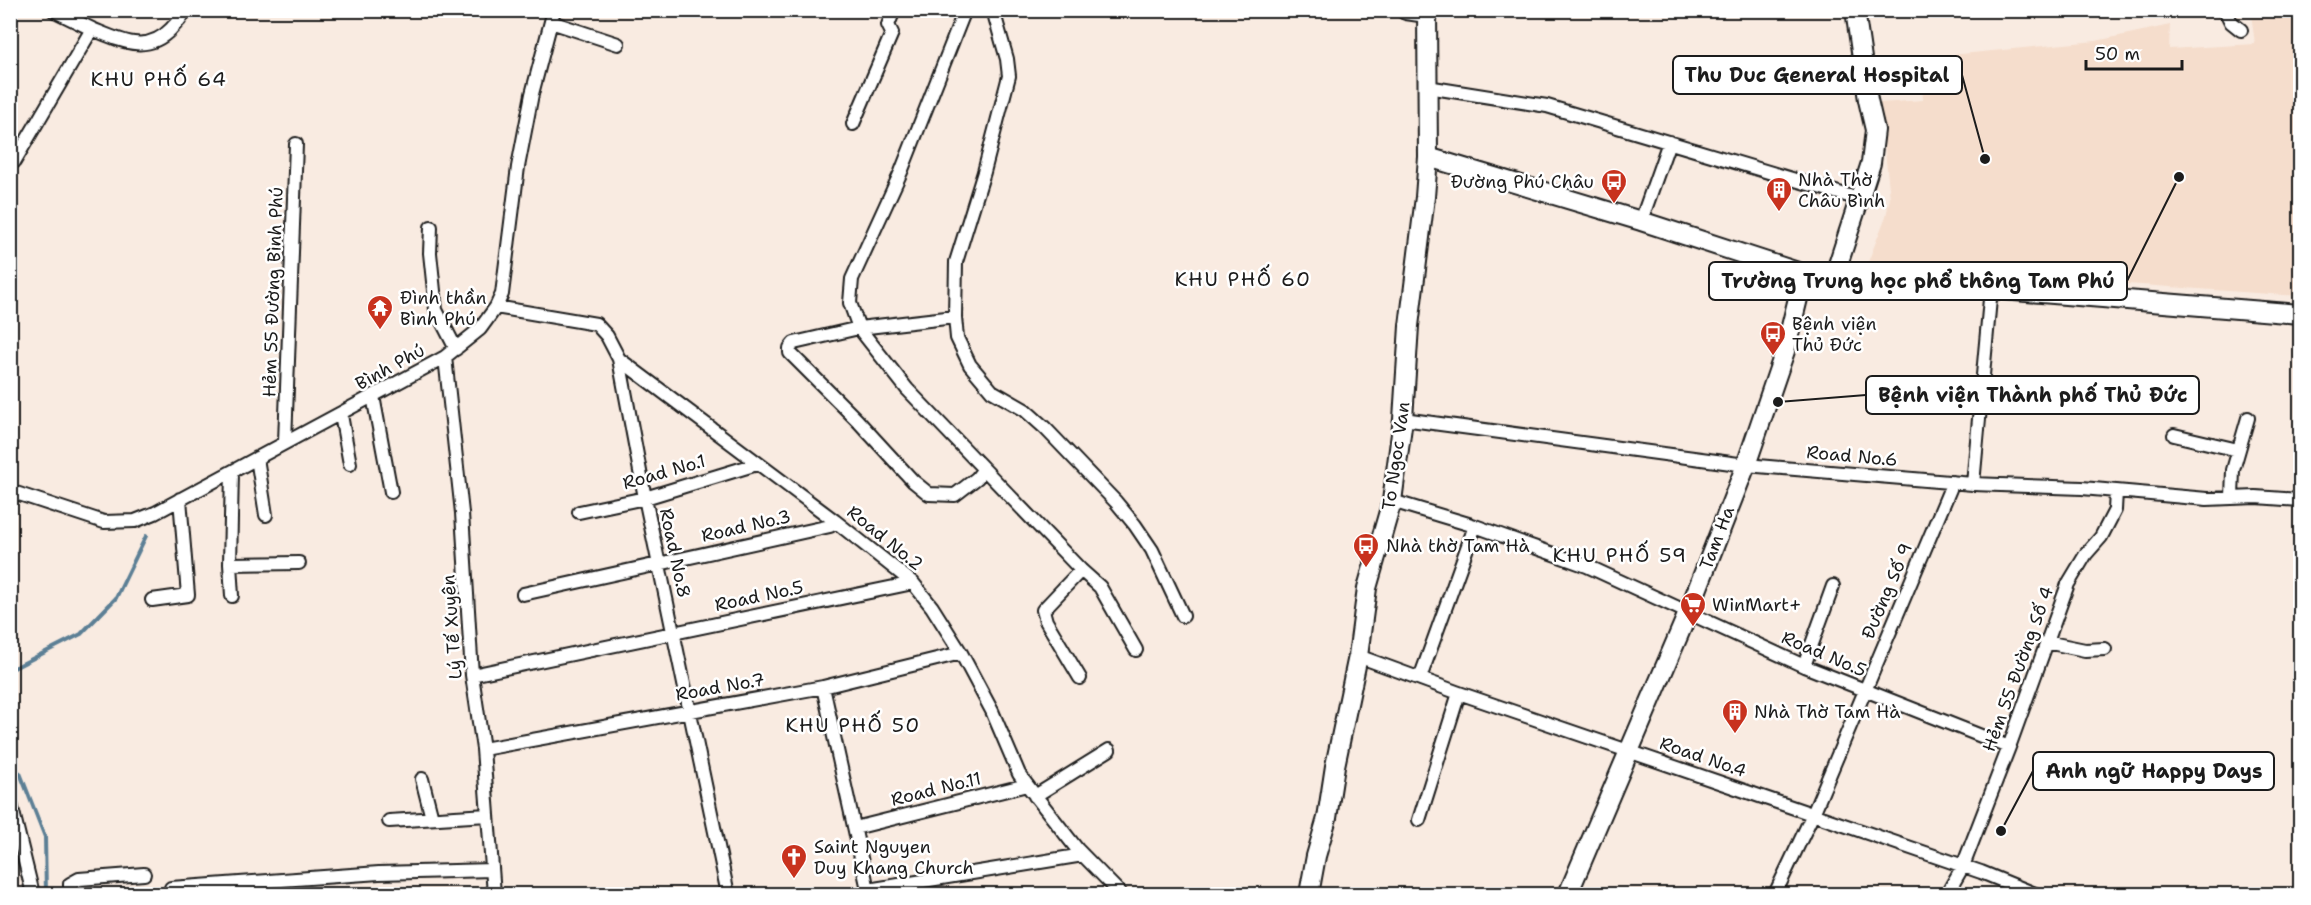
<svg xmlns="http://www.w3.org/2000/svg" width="2311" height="905" font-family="'Shantell Sans',sans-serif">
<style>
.built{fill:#f5ddcc}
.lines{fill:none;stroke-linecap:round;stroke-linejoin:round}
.stream{stroke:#5c7f95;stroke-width:4}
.street-casing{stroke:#1c1c1c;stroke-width:16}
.secondary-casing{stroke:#1c1c1c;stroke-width:22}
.street{stroke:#fff;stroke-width:12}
.secondary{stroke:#fff;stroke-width:18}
.labels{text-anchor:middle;stroke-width:5;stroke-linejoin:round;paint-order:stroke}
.poi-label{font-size:18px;fill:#1c1c1c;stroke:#fff;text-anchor:start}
.street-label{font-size:18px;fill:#1c1c1c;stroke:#fff}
.neighbourhood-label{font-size:20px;letter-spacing:1.5px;fill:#1c1c1c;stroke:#fff}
.leader{fill:none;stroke:#1c1c1c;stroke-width:2}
.callout-dot{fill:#1c1c1c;stroke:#fff;stroke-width:2}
.callout{fill:#fff;stroke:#1c1c1c;stroke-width:2}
.callout-label{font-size:20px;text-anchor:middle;font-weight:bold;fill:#1c1c1c}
</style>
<rect width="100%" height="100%" fill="#f9ebe1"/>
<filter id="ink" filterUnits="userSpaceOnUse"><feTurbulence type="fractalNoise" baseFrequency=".0167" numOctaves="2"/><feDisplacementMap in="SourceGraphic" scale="12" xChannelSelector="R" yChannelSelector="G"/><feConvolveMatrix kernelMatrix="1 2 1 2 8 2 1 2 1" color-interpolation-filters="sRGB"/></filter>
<g filter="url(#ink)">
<!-- built -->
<path class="built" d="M2254 11H2300V296L2071 280 1868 262 1886 216 1890 198 1880 103 1923 100 1920 58 2096 41 2170 25 2169 49 2255 44 2251 14Z"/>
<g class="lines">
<!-- stream -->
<path class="stream" d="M10 670 81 634 116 598 146 536
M10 767 20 773 45 837 46 894"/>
<defs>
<path id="street" d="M53 10 92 29
M965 10 901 172 852 279 850 303 859 328 907 389 1081 570 1100 587 1136 650
M993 10 1007 59 1009 76 984 172 956 262 955 317 957 338 970 365 992 391 1025 410 1045 428 1116 502 1135 525 1152 550 1183 616
M2225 10 2231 22 2241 30
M551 22 618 44
M1427 87 1547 106 1859 199
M853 124 892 33 888 25 894 10
M14 162 92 29C120 40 146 55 171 29 176 23 183 18 185 10
M1641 221 1669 142
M431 227 430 253 436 310 456 349
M496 307 596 324 607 336 619 359 645 498 728 894
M955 317 859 328 794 343 790 348V353L857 420 913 481 929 494 955 495 977 478 984 469
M445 357 462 513 472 675 483 749 494 894
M619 359 835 521 913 583 932 607 961 653 992 711 1019 774 1027 785 1077 849 1121 894
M373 396 391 492
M341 415 350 464
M1403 419 1746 465 1973 484 2082 488 2207 499 2256 497 2300 500
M2174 435 2238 450
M285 442 296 144
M257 458 266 515
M232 472 230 564 232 596
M1973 484 1991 288
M10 491 104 522 135 521 155 513 445 357 480 329 496 307 502 294 518 167 532 94 554 10
M2232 497 2233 470 2248 418
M1392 501 1475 526 1587 566 1804 666 2009 747
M579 512 645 498 757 464
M230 564 299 563
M523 594 830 526 835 521
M152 600 188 595 180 499
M2046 642 2085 650 2105 649
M1358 656 1459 693 1981 872 2035 894
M1804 666 1833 586
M472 675 913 583
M1080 678 1046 621 1043 610 1081 570
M1420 678 1475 526
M823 687 869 894
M483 749 823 687 961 653
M422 779 432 818
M1035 796 1109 750
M10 800 33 894
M1419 820 1459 693
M389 821 488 815
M855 828 1027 785
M171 888 379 873 492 870
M868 890 1083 855
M70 894V884L79 879 144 874
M1775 894 1813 814 1953 482
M1947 894 1963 866 2009 747 2068 584 2086 554 2101 537 2115 510 2116 491"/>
<path id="secondary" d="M1406 10 1427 13
M1428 157 1641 221 1804 274 2300 314
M1834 277 1871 163 1875 130 1868 100 1855 10
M1309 894 1316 856 1327 818 1335 766 1358 656 1367 588 1392 501 1403 419 1409 326 1425 197 1428 157 1427 10
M1568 894 1688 613 1746 465 1785 351 1804 274"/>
</defs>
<!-- street casing -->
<use href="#street" class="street-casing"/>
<!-- secondary casing -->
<use href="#secondary" class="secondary-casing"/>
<!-- street -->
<use href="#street" class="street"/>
<!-- secondary -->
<use href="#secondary" class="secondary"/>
</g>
</g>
<!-- icons -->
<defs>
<symbol id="bus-pin" viewBox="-11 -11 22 30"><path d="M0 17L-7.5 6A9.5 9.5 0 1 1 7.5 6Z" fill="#c8321e" stroke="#fff"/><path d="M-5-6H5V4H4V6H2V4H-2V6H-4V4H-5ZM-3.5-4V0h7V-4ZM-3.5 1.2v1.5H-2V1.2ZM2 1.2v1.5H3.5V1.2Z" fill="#fff"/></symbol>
<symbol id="building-pin" viewBox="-11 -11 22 30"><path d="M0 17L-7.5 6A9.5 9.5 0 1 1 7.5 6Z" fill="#c8321e" stroke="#fff"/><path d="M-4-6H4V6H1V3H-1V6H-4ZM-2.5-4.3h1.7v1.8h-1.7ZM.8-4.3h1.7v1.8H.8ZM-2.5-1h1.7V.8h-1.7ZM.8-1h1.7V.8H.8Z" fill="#fff"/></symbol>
<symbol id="temple-pin" viewBox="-11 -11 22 30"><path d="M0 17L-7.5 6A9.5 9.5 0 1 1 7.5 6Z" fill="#c8321e" stroke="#fff"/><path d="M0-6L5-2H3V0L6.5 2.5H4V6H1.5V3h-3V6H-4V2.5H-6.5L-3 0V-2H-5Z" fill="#fff"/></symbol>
<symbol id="supermarket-pin" viewBox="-11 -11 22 30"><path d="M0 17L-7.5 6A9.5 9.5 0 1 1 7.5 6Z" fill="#c8321e" stroke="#fff"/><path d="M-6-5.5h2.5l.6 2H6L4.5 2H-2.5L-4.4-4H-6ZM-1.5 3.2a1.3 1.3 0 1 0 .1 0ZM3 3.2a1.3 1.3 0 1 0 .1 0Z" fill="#fff"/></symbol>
<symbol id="church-pin" viewBox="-11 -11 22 30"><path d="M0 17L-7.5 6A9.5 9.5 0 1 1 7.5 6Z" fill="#c8321e" stroke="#fff"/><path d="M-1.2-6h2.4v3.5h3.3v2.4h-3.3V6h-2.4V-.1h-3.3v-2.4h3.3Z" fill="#fff"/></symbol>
</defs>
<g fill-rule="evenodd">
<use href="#bus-pin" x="1599" y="167" width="30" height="40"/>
<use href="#building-pin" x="1764" y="175" width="30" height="40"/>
<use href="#temple-pin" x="365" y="293" width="30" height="40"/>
<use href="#bus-pin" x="1758" y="319" width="30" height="40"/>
<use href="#bus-pin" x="1351" y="531" width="30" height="40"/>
<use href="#supermarket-pin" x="1678" y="590" width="30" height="40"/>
<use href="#building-pin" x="1720" y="697" width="30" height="40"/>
<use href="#church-pin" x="779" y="842" width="30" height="40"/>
</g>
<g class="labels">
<!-- poi labels -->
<g class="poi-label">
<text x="1798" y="186">Nhà Thờ<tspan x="1798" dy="21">Châu Bình</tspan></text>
<text x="1594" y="188" text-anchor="end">Đường Phú Châu</text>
<text x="400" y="304">Đình thần<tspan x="400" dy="21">Bình Phú</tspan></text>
<text x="1792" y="330">Bệnh viện<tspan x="1792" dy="21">Thủ Đức</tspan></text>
<text x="1386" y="552">Nhà thờ Tam Hà</text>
<text x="1712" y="611">WinMart+</text>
<text x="1754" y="718">Nhà Thờ Tam Hà</text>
<text x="814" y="853">Saint Nguyen<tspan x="814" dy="21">Duy Khang Church</tspan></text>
</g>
<!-- street labels -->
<g class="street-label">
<text transform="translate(273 292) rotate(-88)" y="6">Hẻm 55 Đường Bình Phú</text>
<text transform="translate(390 367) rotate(-29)" y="6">Bình Phú</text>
<text transform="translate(1396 456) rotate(-82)" y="6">To Ngoc Van</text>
<text transform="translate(1852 456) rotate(5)" y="6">Road No.6</text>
<text transform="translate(664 472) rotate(-16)" y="6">Road No.1</text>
<text transform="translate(746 526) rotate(-13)" y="6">Road No.3</text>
<text transform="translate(885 538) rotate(39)" y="6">Road No.2</text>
<text transform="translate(1717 538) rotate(-69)" y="6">Tam Ha</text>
<text transform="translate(675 553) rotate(78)" y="6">Road No.8</text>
<text transform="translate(1887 591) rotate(-67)" y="6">Đường Số 9</text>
<text transform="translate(759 596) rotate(-12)" y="6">Road No.5</text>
<text transform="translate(452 627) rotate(-94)" y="6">Lý Tế Xuyên</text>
<text transform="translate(1824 654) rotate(23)" y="6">Road No.5</text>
<text transform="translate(2018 669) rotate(-70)" y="6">Hẻm 55 Đường Số 4</text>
<text transform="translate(720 687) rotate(-10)" y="6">Road No.7</text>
<text transform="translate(1703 757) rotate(19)" y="6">Road No.4</text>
<text transform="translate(936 789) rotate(-14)" y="6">Road No.11</text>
</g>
<!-- neighbourhood labels -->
<g class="neighbourhood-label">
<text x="159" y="86">KHU PHỐ 64</text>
<text x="1243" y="286">KHU PHỐ 60</text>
<text x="1620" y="562">KHU PHỐ 59</text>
<text x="853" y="732">KHU PHỐ 50</text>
</g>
</g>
<!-- callouts -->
<path class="leader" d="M1985 159L1962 75M2179 177L2127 281M1778 402L1866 395M2001 831L2033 771"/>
<g class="callout-dot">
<circle cx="1985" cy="159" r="6"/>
<circle cx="2179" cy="177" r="6"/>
<circle cx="1778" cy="402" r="6"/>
<circle cx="2001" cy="831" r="6"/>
</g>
<g class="callout">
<rect x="1673" y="56" width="289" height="38" rx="6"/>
<rect x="1709" y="262" width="418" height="38" rx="6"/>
<rect x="1866" y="376" width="333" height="38" rx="6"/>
<rect x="2033" y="752" width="241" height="38" rx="6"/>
</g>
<g class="callout-label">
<text x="1817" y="82">Thu Duc General Hospital</text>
<text x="1918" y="288">Trường Trung học phổ thông Tam Phú</text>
<text x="2033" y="402">Bệnh viện Thành phố Thủ Đức</text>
<text x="2154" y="778">Anh ngữ Happy Days</text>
</g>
<!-- margin -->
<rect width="2311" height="905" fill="none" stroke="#fff" stroke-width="36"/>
<rect x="18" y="18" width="2275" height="869" fill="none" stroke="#1c1c1c" stroke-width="2" filter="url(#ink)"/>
<!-- scale -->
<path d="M2086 60v9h96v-9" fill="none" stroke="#1c1c1c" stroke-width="3"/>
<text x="2095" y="60" font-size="18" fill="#1c1c1c" stroke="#ffffff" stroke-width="4.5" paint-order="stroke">50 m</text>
</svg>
